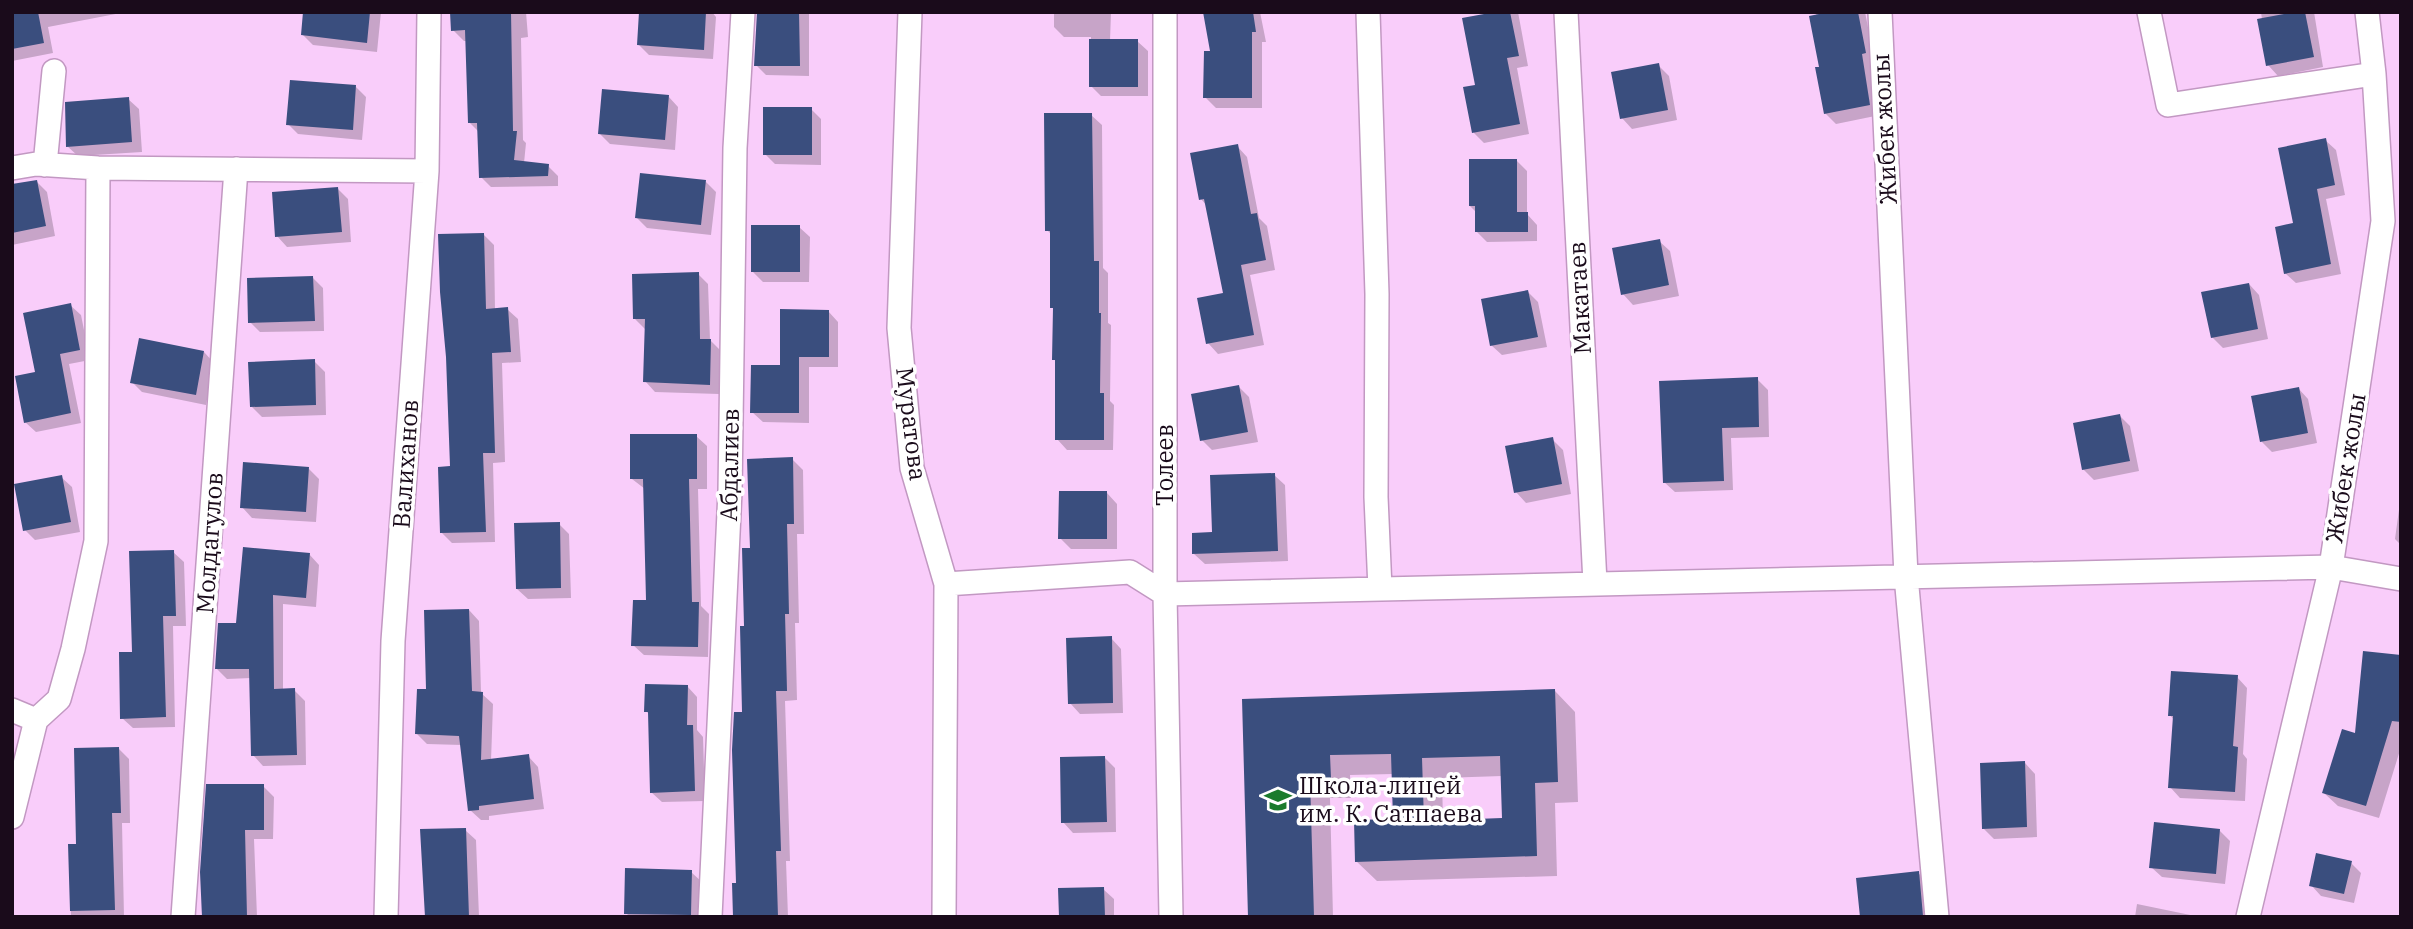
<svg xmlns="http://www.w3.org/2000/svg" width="2413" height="929" font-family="'IBM Plex Serif',serif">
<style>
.shadow{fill:#0003;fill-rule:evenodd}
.building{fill:#3a4e7e;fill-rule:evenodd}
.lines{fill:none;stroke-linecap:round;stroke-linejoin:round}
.minor-casing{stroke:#c298c2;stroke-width:26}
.minor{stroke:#fff;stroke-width:23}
.labels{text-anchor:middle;stroke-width:7;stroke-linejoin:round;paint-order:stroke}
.street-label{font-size:24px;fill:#1a0b1b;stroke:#fff}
.poi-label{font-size:24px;fill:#1a0b1b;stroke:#fff;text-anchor:start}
</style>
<rect width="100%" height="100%" fill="#f9cdfa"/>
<!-- shadow -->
<path class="shadow" d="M12 12H126L48 27 53 53 12 61Z
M305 12H381L377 52 313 45 302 34Z
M452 12H526L528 37 521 38 523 140 526 143 524 163 548 166 558 176V186L491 187 481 177 479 132 469 122 467 41H464L453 30Z
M641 12H712L716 17 713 59 649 55 639 45Z
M759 12H809V76L766 75 756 65Z
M1054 12H1111L1110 41H1137L1148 51V96H1101L1091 86V37H1064L1054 27Z
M1205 12H1260L1266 42H1262V108H1216L1205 97 1213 53Z
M1485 12H1518L1528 66 1517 68 1529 134 1484 143 1474 133Z
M1816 12H1865L1875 63 1880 115 1836 124 1825 113Z
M2261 12H2314L2323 67 2278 76 2268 65Z
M1658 65 1669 76 1677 120 1632 129 1622 118Z
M355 86 366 97 362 140 298 134 288 124Z
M668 96 678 107 675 150 610 144 600 134Z
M128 99 139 109 142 152 78 156 67 146Z
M811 109 821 119V165L775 164 765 154Z
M1091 115 1102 125 1103 268 1108 273V323L1111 325 1110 401 1114 405 1113 450H1067L1057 439V363L1054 359V310L1052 307V235L1047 230Z
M2325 140 2336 150 2345 195 2326 199 2341 274 2296 283 2285 273 2295 225Z
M1237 146 1247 157 1259 218 1267 226 1275 270 1250 275 1264 345 1218 354 1208 343 1225 294 1207 206 1201 199Z
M1517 161 1527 171V214L1537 225V241L1487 242 1476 231V212L1470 206Z
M36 181 47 192 55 236 12 245V186Z
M706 182 716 192 711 235 647 228 637 218Z
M337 188 348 199 351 242 287 247 277 236Z
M799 227 810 237 809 282H763L753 272Z
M483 234 494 245 495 310 507 309 518 319 521 362 502 363 505 462 493 463 495 542 452 543 442 533 451 468 448 357Z
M1659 241 1670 251 1679 296 1633 305 1623 294Z
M698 274 708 284 710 340 721 351 719 394 655 392 645 381V329L635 319Z
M313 278 323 288 324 331 260 332 250 322Z
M2249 284 2259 295 2268 339 2223 348 2212 337Z
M1528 292 1538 302 1547 347 1502 355 1491 345Z
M70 305 81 315 90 360 69 364 81 423 36 432 25 422 37 374Z
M828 311 838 322V367H809V423L763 422 752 412 782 367Z
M204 352 214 363 206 405 142 392 132 382Z
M314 361 325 372 326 415 262 417 252 407Z
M1757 379 1768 390 1769 437 1731 438 1733 490 1675 492 1664 482Z
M1239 387 1249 397 1258 442 1212 450 1202 440Z
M2298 388 2308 399 2317 443 2272 452 2262 442Z
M2120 416 2130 426 2139 471 2094 480 2083 469Z
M696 436 707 446V489H698L701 606 709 614 708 657 644 655 633 645 648 602 645 489 632 479Z
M1552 439 1563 450 1571 494 1526 503 1516 492Z
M792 459 803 470 804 534H797L799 623H795L797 700 785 701 790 861H786L788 917H735L746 627 752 550Z
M309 469 319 479 316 522 252 518 242 507Z
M1274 475 1285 485 1288 561 1205 564 1194 554Z
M61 477 72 487 80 532 35 540 25 530Z
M1107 493 1117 504V549H1071L1060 538Z
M2401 495V545L2395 539Z
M559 524 569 534 571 598 528 599 517 589Z
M173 552 184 562 186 626H173L175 727 133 728 122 718 133 653Z
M309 554 319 565 316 607 283 604V690H294L305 701 306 765 263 766 253 755 251 678 227 679 216 668 238 625Z
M469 610 479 621 481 693 493 704 491 761 528 756 538 767 544 809 489 816V820H481L470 810 462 745 427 744 417 734 428 691Z
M1111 638 1121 649 1123 713 1080 714 1070 703Z
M2401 657V747L2379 818 2338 806 2324 793Z
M2237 677 2247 688 2243 754 2247 759 2245 801 2180 798 2170 787 2174 720 2170 715Z
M687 686 697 697V730L703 737 705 801 662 802 651 792 650 715 646 711Z
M1555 691 1575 712 1578 802 1555 803 1557 876 1377 881 1356 861 1395 821 1393 774 1350 775 1351 798H1330L1333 917H1250L1244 701ZM1502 776 1504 820 1443 822 1442 778Z
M118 748 129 759 130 823H122L124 917H71L69 846H78Z
M1104 757 1115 768 1116 832 1073 833 1063 822Z
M2025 763 2035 774 2037 837 1994 839 1983 828Z
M263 786 274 797 273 839H254L257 917H203Z
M465 830 476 840 479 917H426Z
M2219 830 2230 841 2225 884 2162 877 2151 867Z
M2351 863 2361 873 2354 903 2321 896 2311 885Z
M691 872 702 882 701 917H630L626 913Z
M1918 873 1929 883 1932 917H1862Z
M1103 889 1114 899V917H1061Z
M2137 904 2200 917H2135Z"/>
<!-- building -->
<path class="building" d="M12 12H38L44 43 12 49Z
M303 12H370L367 43 301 35Z
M450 12H511L513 131H517L514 160 549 164 548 176 479 178 477 123H468L465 30 451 31Z
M639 12H706L704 50 637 45Z
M757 12H799L800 66H754Z
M1203 12H1253L1256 32H1252V98H1203L1204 51H1210Z
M1495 12H1510L1519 56 1507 58 1520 124 1472 133 1463 87 1475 85 1462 18Z
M1829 12H1858L1866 53 1862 54 1870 105 1824 114 1815 67H1819L1809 16Z
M2294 12H2305L2314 57 2266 66 2257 19Z
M1089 39H1138V87H1089Z
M1659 63 1668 110 1620 119 1611 72Z
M290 80 356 85 353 130 286 125Z
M602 89 669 95 665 140 598 134Z
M129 97 132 142 66 147 65 102Z
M763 107H812V155H763Z
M1044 113H1092L1094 261H1099V313H1101L1100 393H1104V440H1055V360H1052L1053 308H1050V231H1045Z
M2326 138 2335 185 2317 189 2331 264 2284 274 2275 227 2293 223 2278 148Z
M1238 144 1251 214 1257 213 1266 260 1241 265 1254 335 1206 344 1197 298 1223 293 1204 199 1199 200 1190 153Z
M1469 159H1517V212H1528V232H1475V206H1469Z
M640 173 706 180 701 225 635 218Z
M37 180 46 226 12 233V184Z
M338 187 342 232 275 237 272 192Z
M751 225H800V272H751Z
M484 233 486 309 508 307 511 352 492 353 495 453H483L486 532 440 533 438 467 450 466 446 357 440 292 438 234Z
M1660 239 1669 285 1621 295 1612 248Z
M699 272 700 339H711L710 385 643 382 645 319H633L632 274Z
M313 276 315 321 248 323 247 278Z
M2249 283 2258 329 2211 338 2201 292Z
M1528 290 1538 337 1490 346 1481 299Z
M71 303 80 350 60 354 71 413 24 423 15 376 35 372 23 313Z
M780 309 829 310V357H799V413H750L751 365H780Z
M139 338 204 351 196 395 130 383Z
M315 359 316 405 250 407 248 362Z
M1758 377 1759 427 1722 428 1724 481 1663 483 1659 381Z
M1239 385 1248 432 1200 441 1191 394Z
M2299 387 2308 433 2260 442 2251 396Z
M2120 414 2130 461 2082 470 2073 423Z
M630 434H697V479H689L692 602H699L698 647 631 646 633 600H646L643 479H630Z
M1553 437 1562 484 1514 493 1505 446Z
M793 457 794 524H787L789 614H785L787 691H776L781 851H776L778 917H733L732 883H736L732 750 734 712H742L740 626H744L742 548H750L747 459Z
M243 462 309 467 306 512 240 508Z
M1275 473 1278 551 1192 554V533L1212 532 1210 475Z
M62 475 71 522 23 531 14 484Z
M1059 491H1107V539H1058Z
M560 522 561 588 516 589 514 523Z
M243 547 310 553 306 598 273 595 274 689 295 688 297 755 251 756 249 669H215L218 623H236Z
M174 550 176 616H163L166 717 120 719 119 652H132L129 551Z
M469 609 472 691 483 692 481 760 529 754 534 799 479 806V810L468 811 459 736 415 734 417 689H426L424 610Z
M1112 636 1113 703 1068 704 1066 638Z
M2363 651 2401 655V722L2392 721 2366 806 2322 793 2342 729 2355 733Z
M2171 671 2238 675 2233 746 2238 747 2235 792 2168 788 2173 716H2168Z
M645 684 688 685 687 725H693L695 791 650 793 648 712H644Z
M1555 689 1558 782 1535 783 1537 856 1355 862 1354 820 1393 819 1391 754 1330 755 1331 778H1310L1314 917H1248L1242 699ZM1500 756 1502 818 1424 821 1422 758Z
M119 747 121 813H112L115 910 70 911 68 844H76L74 748Z
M1105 756 1107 822 1061 823 1060 757Z
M2025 761 2027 827 1982 829 1980 763Z
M206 784H264V830H245L247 917H202L200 872Z
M2154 822 2220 829 2216 874 2149 868Z
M466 828 469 917H425L420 829Z
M2316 853 2352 861 2344 894 2309 886Z
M625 868 692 870 691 915 624 914Z
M1919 871 1923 916 1860 917 1856 878Z
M1104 887 1105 917H1059L1058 888Z"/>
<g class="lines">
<defs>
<path id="minor" d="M910 12 899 328 912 468 946 584 944 917
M1165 12V594L1171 917
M1368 12 1377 294 1376 497 1380 589
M1566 12 1595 583
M1880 12 1906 576 1937 917
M2149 12 2168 105 2374 74
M45 165 54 71
M12 168 36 164 98 168 427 171
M946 584 1130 572 1165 594 2331 567 2401 579
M12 710 36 720 59 699 73 649 96 541 98 168
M12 817 36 720
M183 917 236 169
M386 917 393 641 427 171 429 12
M710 917 730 491 735 148 743 12
M2248 917 2331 567 2383 221 2374 74 2367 12"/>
</defs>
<!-- minor casing -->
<use href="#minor" class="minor-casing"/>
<!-- minor -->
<use href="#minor" class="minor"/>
</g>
<!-- icons -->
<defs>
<symbol id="school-bare" viewBox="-9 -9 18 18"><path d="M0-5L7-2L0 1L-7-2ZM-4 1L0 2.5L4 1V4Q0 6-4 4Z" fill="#1b7b2d" stroke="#fff" stroke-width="2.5" paint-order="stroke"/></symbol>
</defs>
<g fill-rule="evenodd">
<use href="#school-bare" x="1259" y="781" width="38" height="38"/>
</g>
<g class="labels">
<!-- street labels -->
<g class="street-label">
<text transform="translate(1885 129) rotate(-93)" y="8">Жибек жолы</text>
<text transform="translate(1580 298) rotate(-93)" y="8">Макатаев</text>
<text transform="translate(911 424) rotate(83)" y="8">Муратова</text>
<text transform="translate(406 464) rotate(-86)" y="8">Валиханов</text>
<text transform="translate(730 465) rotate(-89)" y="8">Абдалиев</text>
<text transform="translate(1165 465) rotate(-90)" y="8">Толеев</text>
<text transform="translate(2346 468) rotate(-81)" y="8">Жибек жолы</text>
<text transform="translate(210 543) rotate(-86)" y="8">Молдагулов</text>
</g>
<!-- poi labels -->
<g class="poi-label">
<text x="1299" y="794">Школа-лицей<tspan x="1299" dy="28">им. К. Сатпаева</tspan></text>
</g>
</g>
<!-- border -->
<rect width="2413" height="929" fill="none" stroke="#1a0b1b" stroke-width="28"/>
</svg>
